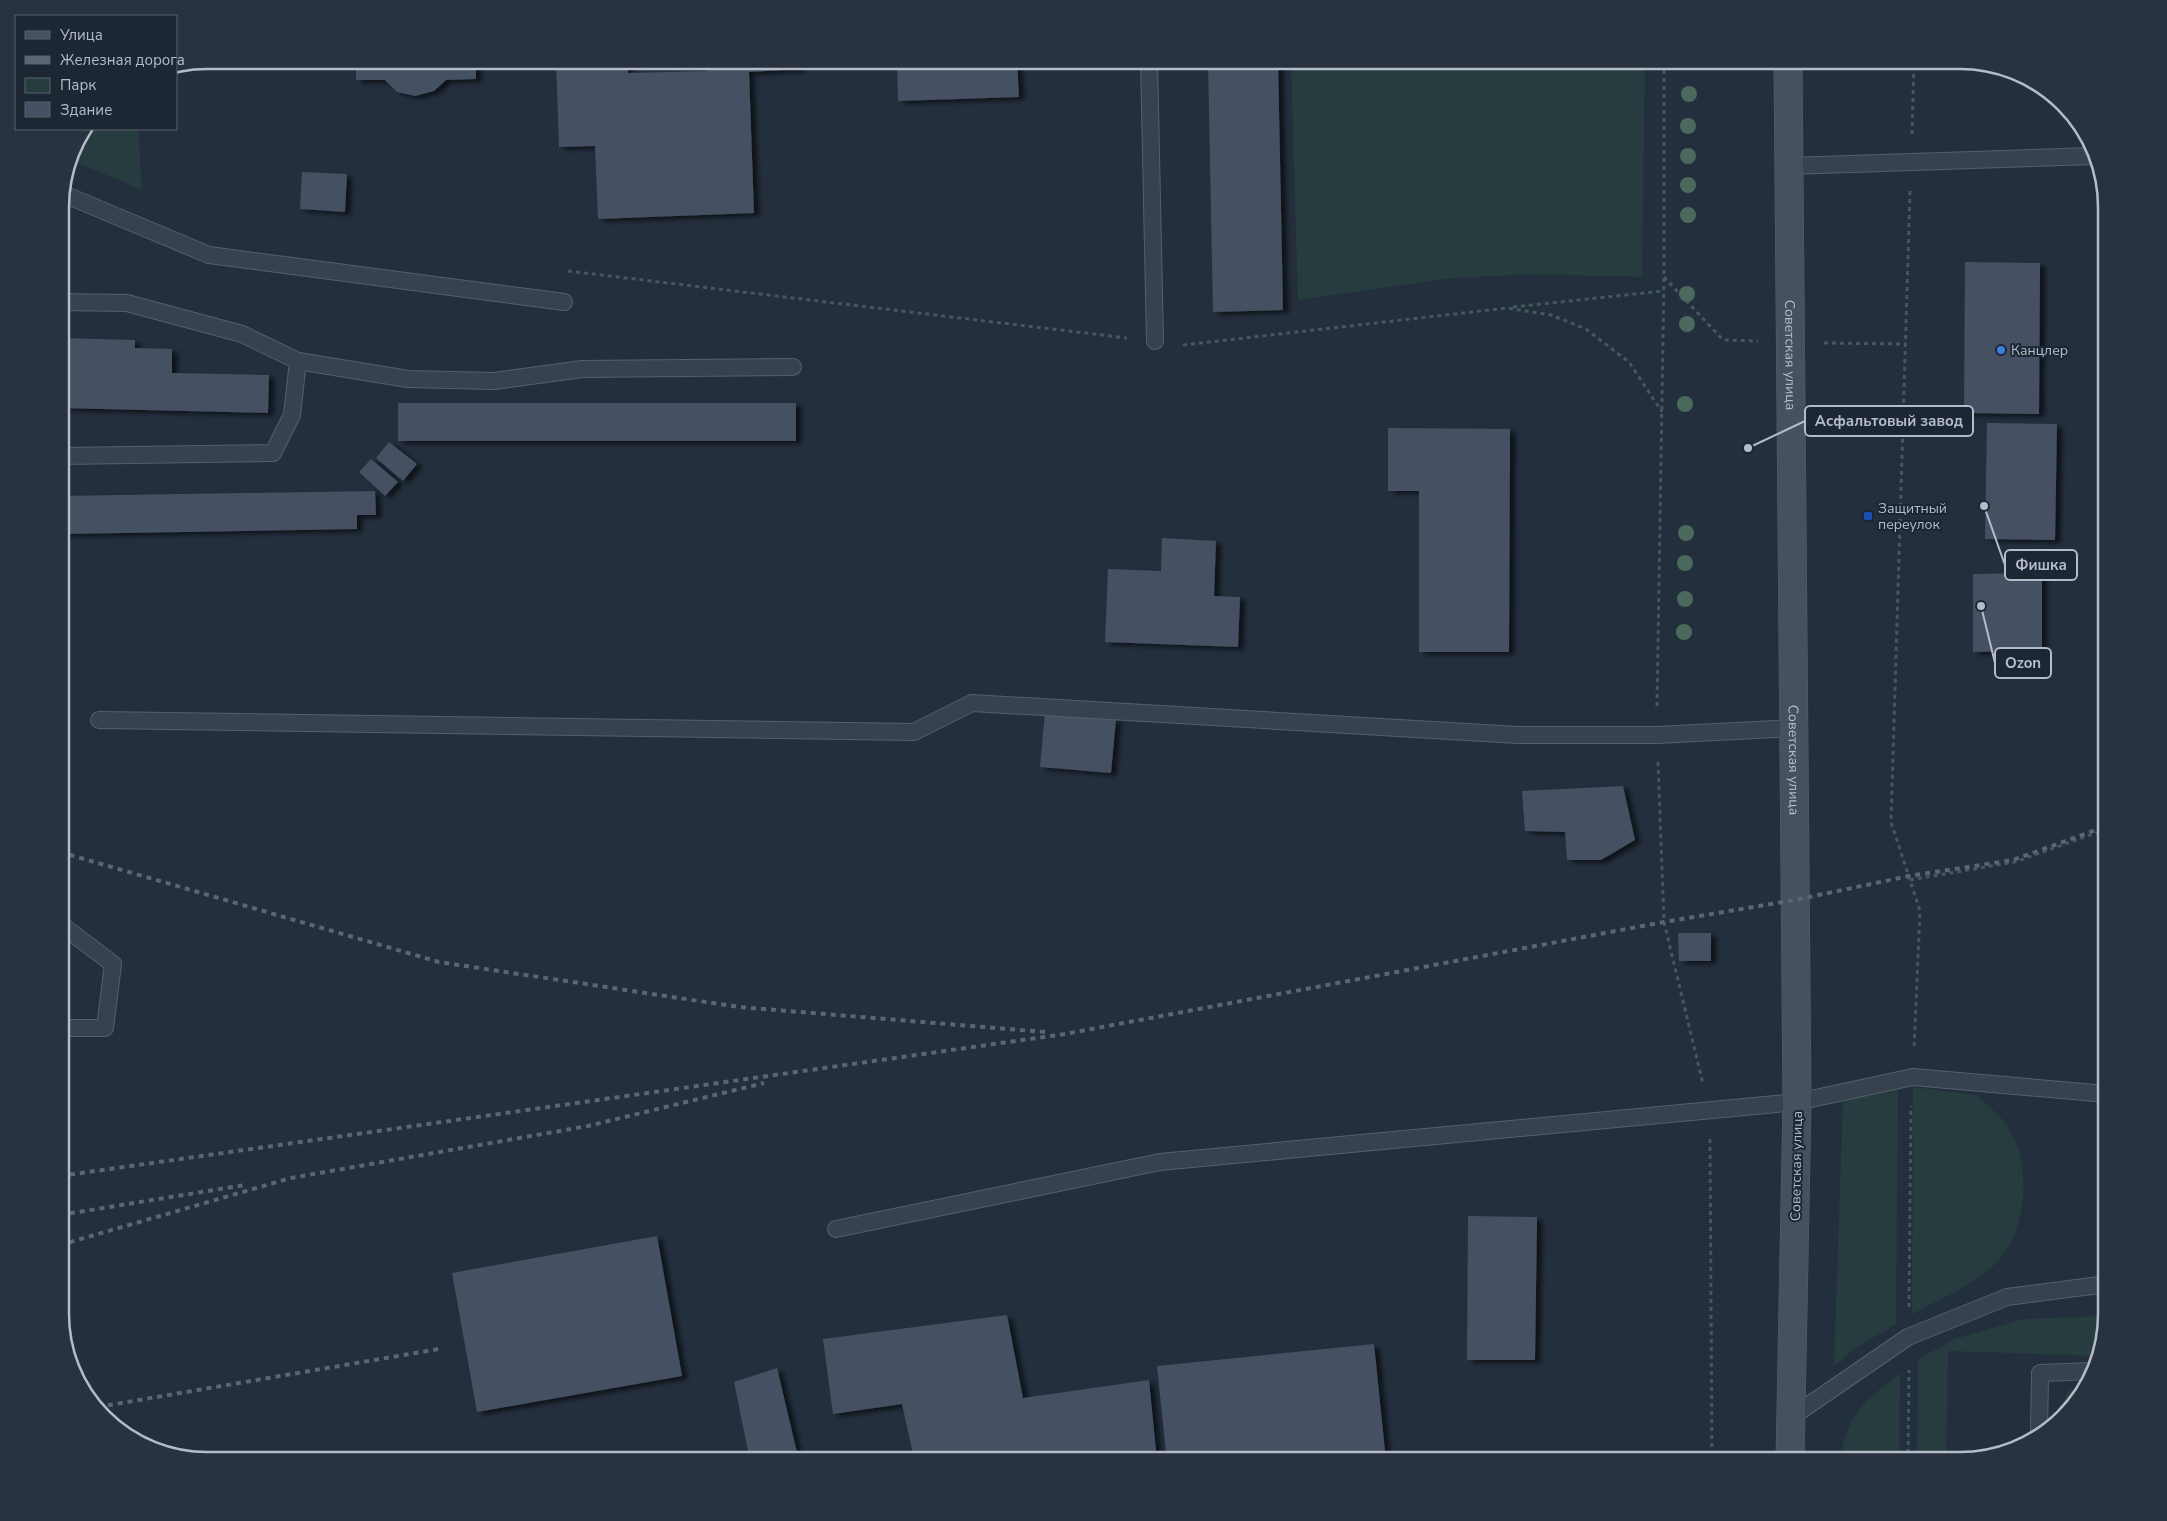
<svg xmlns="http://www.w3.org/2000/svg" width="2167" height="1521" font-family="'Nunito Sans',sans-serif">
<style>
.green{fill:#263c3f}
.building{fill:#455162;filter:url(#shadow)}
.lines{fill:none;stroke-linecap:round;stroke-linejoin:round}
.service-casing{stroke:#565f6c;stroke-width:18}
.secondary-casing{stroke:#565f6c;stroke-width:29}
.path{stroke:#44595c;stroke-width:3;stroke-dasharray:4 4;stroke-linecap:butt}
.service{stroke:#38414e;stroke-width:16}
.secondary{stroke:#465061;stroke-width:28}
.rail{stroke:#5a6575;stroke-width:4;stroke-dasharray:5 5;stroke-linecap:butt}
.tree{fill:#4b6a5d}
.shop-dot{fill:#3f7fe0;stroke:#1d2633;stroke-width:2}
.transit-dot{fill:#1a4fb4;stroke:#1d2633;stroke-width:2}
.labels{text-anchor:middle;stroke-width:4;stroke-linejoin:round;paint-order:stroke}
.poi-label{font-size:14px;fill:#b4bcc9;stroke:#1d2633;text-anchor:start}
.street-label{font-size:14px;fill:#b4bcc9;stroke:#1d2633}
.rim{fill:none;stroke:#b4bcc9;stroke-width:2.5}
.leader{fill:none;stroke:#b4bcc9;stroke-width:2}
.callout-dot{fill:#b4bcc9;stroke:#1d2633;stroke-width:2}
.callout{fill:#1d2633;stroke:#b4bcc9;stroke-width:2}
.callout-label{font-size:15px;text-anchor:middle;font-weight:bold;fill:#b4bcc9}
</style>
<defs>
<filter id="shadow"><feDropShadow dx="5.5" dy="3" stdDeviation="2.5" flood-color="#0009"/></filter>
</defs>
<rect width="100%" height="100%" fill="#242f3e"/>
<!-- green -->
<path class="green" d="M1291 60H1645L1642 277 1527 274 1445 279 1298 300Z
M86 129H138L142 190 69 159 71 151Z
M1898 1087 1896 1324 1854 1349 1834 1366 1843 1100Z
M1913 1087 1976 1095C1987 1105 2000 1115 2008 1127 2033 1165 2027 1235 1994 1265 1969 1287 1941 1299 1912 1314Z
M2107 1316 2100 1356 1948 1351 1946 1461H1917L1918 1359 1955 1339 2024 1319Z
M1900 1373 1899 1461H1841C1845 1414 1866 1401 1900 1373Z
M2087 1386 2082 1396 2064 1412V1400L2069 1390Z"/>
<!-- building -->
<path class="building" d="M356 60H476V79L446 80 434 91 415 96 397 92 385 80H356Z
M556 60H628V73L707 71 706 60H800V69L749 72 754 213 598 219 595 146 559 147Z
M897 60H1017L1019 97 898 101Z
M1208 60H1278L1283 310 1213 312Z
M302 172 347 174 345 212 300 209Z
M1965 262 2040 263 2039 414 1964 413Z
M60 338 135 340V348L172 349V373L269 375 268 413 60 408Z
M398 403H796V441H398Z
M1987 423 2057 424 2055 540 1985 539Z
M1388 428 1510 429 1509 652H1419V491H1388Z
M389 442 417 464 403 481 376 458Z
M371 459 398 482 385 496 359 472Z
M375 491 376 515H357V529L60 534V496Z
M1162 538 1216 541 1214 596 1240 597 1238 647 1105 642 1108 569 1161 571Z
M2042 573V651L1973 652V574Z
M1045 712 1116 719 1111 773 1040 767Z
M1623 786 1635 840 1601 860H1567L1565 832 1525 831 1522 791Z
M1678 933H1711V961H1679Z
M2105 1143H2107V1263H2103Z
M1468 1216 1537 1217 1535 1360H1467Z
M657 1236 682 1376 477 1412 452 1273Z
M1007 1315 1023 1398 1149 1380 1157 1461H901L914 1458 902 1404 833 1414 823 1339Z
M1374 1344 1386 1461H1167L1157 1366Z
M777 1368 799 1461H750L734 1382Z"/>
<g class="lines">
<defs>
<path id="service" d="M1149 60 1155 341
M1789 166 2093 156
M61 193 209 255 564 302
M60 302 127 303 242 334 298 361 408 379 494 381 582 369 793 367
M60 456 273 453 292 415 298 361
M99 720 914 732 972 703 1518 735H1657L1794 728
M60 924 113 964 105 1028H60
M836 1229 1160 1162 1797 1102 1913 1077 2107 1094
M1790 1418 1908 1337 2007 1297 2107 1284
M2039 1433 2040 1373 2094 1371"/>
<g id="secondary">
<path id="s1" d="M1788 60 1797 1102 1790 1461"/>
</g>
</defs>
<!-- service casing -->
<use href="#service" class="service-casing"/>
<!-- secondary casing -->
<use href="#secondary" class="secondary-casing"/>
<!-- path -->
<path class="path" d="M1912 134 1914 60
M1910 191 1891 822 1920 911 1914 1049
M568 271 1127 338
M1664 277 1723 340 1758 341
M1513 307 1663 291
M1824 343 1906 344
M1183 345 1507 308 1551 315 1586 329 1629 362 1662 412
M1657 706 1664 277V60
M1658 762 1664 922 1703 1084
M1910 880 2015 862 2107 829
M1710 1139 1712 1461
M1909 1307 1911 1106
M1908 1461 1909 1370"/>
<!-- service -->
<use href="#service" class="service"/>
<!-- secondary -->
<use href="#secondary" class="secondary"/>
<!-- rail -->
<path class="rail" d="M60 852 439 962 739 1007 1045 1032
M60 1176 1065 1034 1664 922 1795 900 1909 876 2013 860 2107 826
M60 1215 245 1185
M60 1245 291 1178 588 1126 764 1083
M98 1407 439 1349"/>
</g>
<!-- trees -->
<g class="tree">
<circle cx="1689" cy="94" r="8"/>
<circle cx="1688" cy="126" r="8"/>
<circle cx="1688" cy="156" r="8"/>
<circle cx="1688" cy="185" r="8"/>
<circle cx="1688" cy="215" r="8"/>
<circle cx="1687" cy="294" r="8"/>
<circle cx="1687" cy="324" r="8"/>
<circle cx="1685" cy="404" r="8"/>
<circle cx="1686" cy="533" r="8"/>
<circle cx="1685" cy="563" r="8"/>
<circle cx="1685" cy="599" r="8"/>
<circle cx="1684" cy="632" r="8"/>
</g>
<!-- markers -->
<circle class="shop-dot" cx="2001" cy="350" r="5"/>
<rect class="transit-dot" x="1863" y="511" width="10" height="10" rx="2.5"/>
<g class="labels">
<!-- poi labels -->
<g class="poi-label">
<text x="2011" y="355">Канцлер</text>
<text x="1878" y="513">Защитный<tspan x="1878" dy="16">переулок</tspan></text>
</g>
<!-- street labels -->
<g class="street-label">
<text dy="5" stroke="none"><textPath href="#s1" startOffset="295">Советская улица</textPath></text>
<text dy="5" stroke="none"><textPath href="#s1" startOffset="700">Советская улица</textPath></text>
<text transform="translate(1796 1166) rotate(-89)" y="5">Советская улица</text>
</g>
</g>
<!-- crop -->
<path d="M0 0H2167V1521H0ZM207 69H1960A138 138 0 0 1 2098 207V1314A138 138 0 0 1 1960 1452H207A138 138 0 0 1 69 1314V207A138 138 0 0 1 207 69Z" fill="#29323f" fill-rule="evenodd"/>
<path class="rim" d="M207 69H1960A138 138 0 0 1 2098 207V1314A138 138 0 0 1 1960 1452H207A138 138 0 0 1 69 1314V207A138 138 0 0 1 207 69Z"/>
<!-- callouts -->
<path class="leader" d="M1748 448L1805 421M1984 506L2005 565M1981 606L1995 663"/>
<g class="callout-dot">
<circle cx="1748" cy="448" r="5"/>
<circle cx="1984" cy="506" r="5"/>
<circle cx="1981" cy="606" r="5"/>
</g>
<g class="callout">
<rect x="1805" y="406" width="168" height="30" rx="5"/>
<rect x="2005" y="550" width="72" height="30" rx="5"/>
<rect x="1995" y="648" width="56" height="30" rx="5"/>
</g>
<g class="callout-label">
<text x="1889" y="426">Асфальтовый завод</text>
<text x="2041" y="570">Фишка</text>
<text x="2023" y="668">Ozon</text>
</g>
<!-- legend -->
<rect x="15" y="15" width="162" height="115" fill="#1d2633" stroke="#59626f"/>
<rect x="25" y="31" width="25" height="8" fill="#465061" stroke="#59626f"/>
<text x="60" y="40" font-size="15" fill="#b4bcc9">Улица</text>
<rect x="25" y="56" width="25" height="8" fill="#5a6575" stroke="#59626f"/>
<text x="60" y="65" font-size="15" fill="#b4bcc9">Железная дорога</text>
<rect x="25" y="78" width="25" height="15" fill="#263c3f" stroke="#59626f"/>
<text x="60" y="90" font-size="15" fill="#b4bcc9">Парк</text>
<rect x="25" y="102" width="25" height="15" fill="#455162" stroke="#59626f"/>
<text x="60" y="115" font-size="15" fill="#b4bcc9">Здание</text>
</svg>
